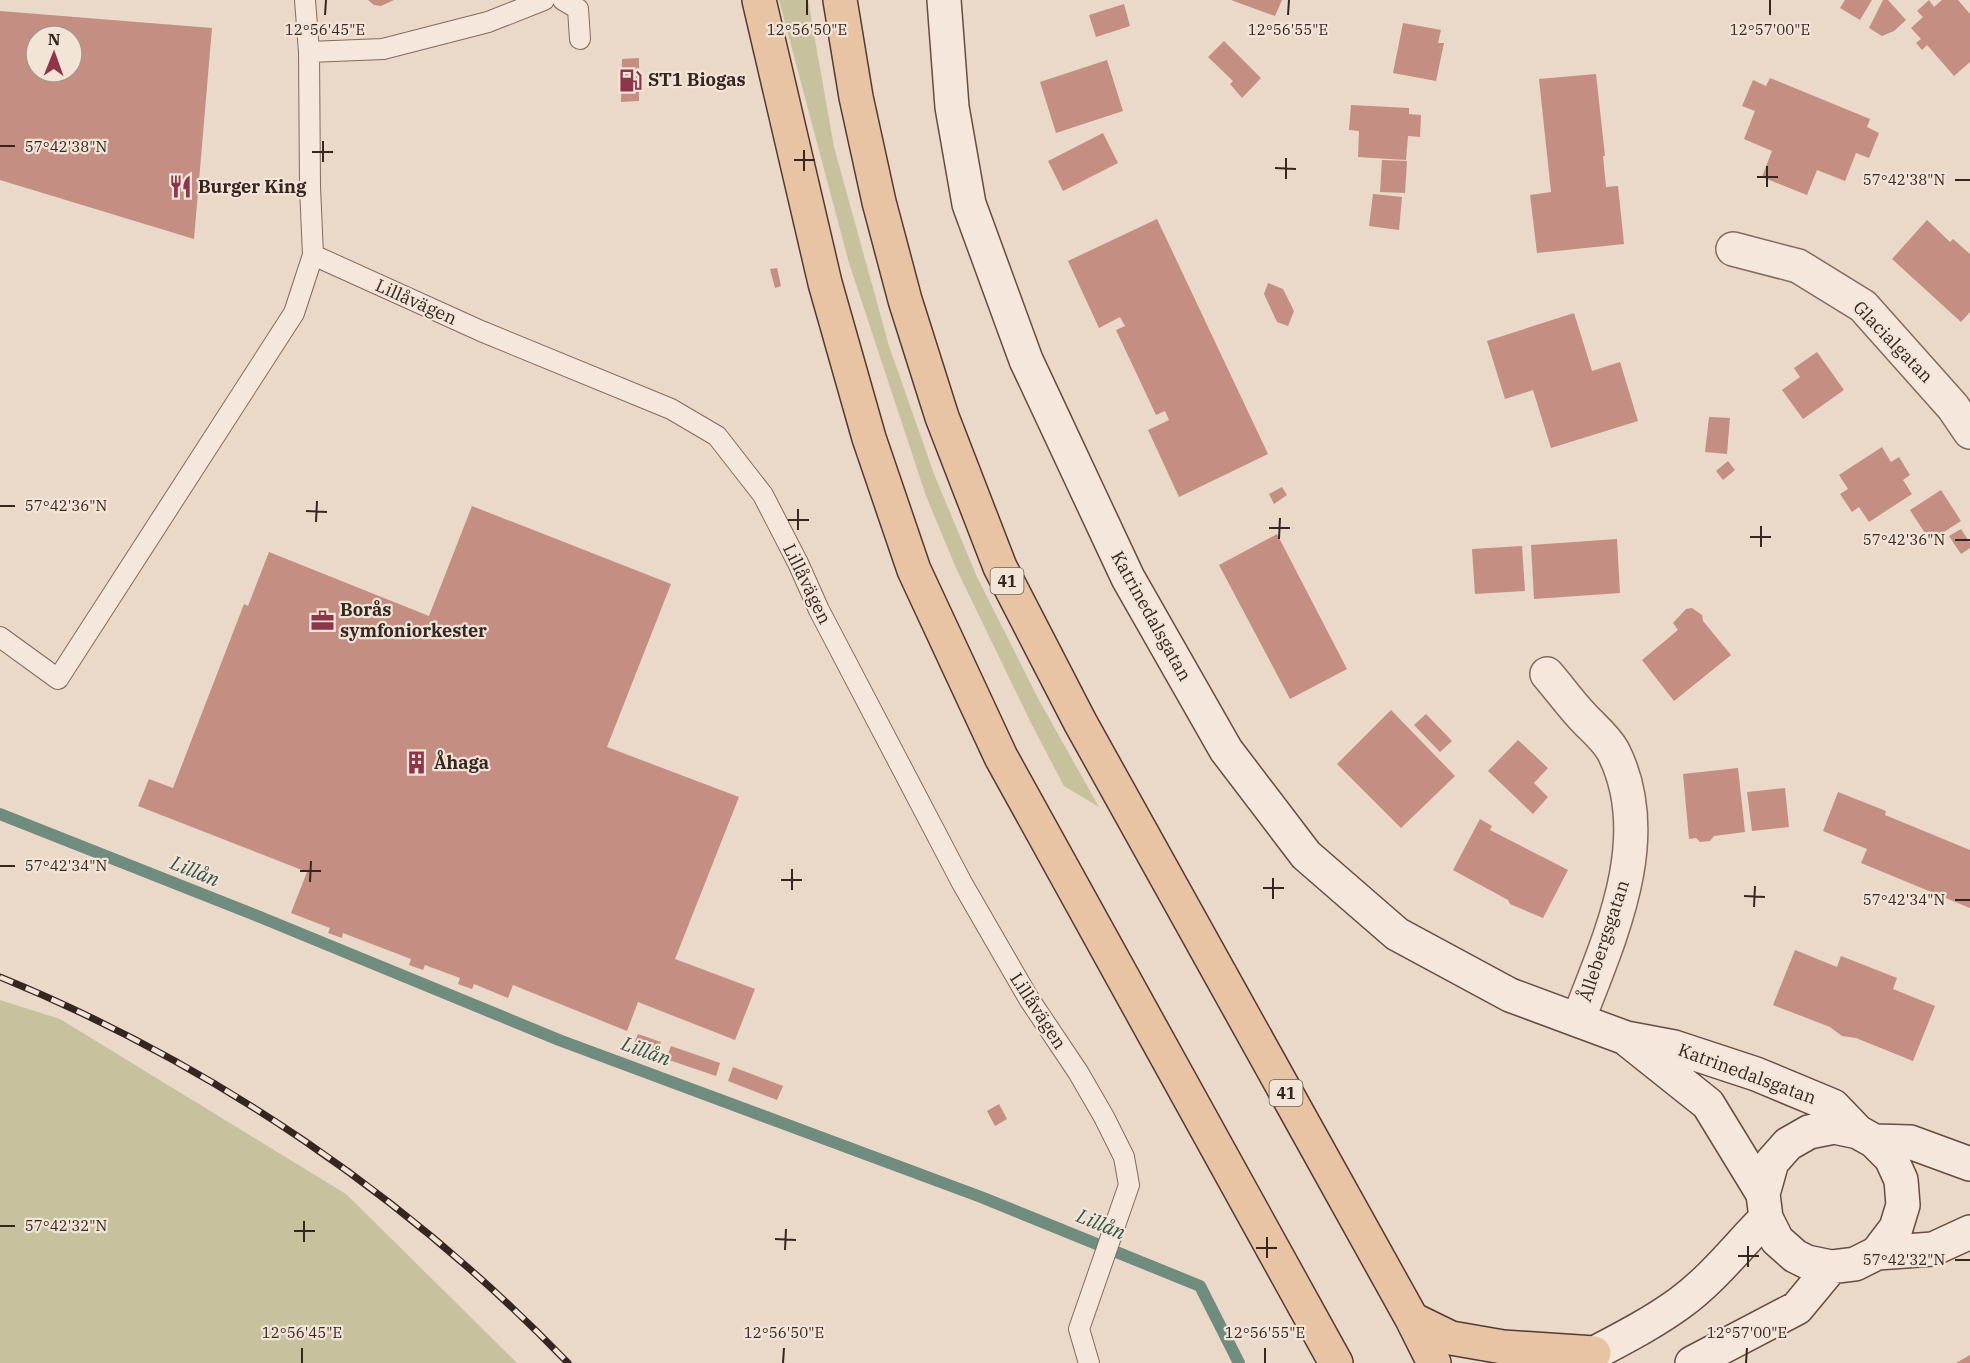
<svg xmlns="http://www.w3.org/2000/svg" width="1970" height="1363" font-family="'IBM Plex Serif',serif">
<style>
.green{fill:#c7c29d}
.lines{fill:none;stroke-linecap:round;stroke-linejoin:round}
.stream{stroke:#708c7f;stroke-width:12}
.building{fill:#c48e82;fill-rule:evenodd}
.lane-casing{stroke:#846a5f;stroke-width:22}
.street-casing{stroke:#846a5f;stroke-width:36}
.secondary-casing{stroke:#664c42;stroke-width:36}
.primary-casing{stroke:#533a32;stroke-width:36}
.lane{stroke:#f5e7db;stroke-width:20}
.street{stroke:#f5e7db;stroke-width:33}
.secondary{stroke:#f5e7db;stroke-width:33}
.primary{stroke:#e9c4a4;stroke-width:33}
.rail-casing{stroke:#362621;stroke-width:7}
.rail{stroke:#f2e4d7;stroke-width:4.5;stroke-dasharray:14;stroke-linecap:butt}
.ticks{fill:none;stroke:#362621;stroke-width:2}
.labels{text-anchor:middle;stroke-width:4.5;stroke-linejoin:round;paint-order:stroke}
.shield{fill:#f2e4d7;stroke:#6e5f58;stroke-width:1.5}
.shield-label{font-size:16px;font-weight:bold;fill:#362621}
.poi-label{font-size:18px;font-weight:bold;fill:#362621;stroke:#f2e4d7;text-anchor:start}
.street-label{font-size:18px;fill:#362621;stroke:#f2e4d7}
.water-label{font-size:20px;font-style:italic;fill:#32544a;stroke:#f2e4d7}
.ticks-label{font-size:15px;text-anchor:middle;fill:#362621;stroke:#f2e4d7;stroke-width:4.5;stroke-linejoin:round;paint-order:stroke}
</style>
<rect width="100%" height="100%" fill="#ead8c8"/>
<!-- green -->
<path class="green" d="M779 0H808L834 147 889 346 934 474 977 577 1040 702 1099 807 1064 786 1031 723 956 568 926 496 849 263Z
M0 1000 60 1019 346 1194 517 1363H0Z"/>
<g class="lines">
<!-- stream -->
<path class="stream" d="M0 814 260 917 559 1040 981 1197 1200 1286 1239 1363"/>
</g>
<!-- building -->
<path class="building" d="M368 0H394L381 6 374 5Z
M1231 0H1282L1275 16Z
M1845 0H1872L1860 20 1840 8Z
M1883 0H1888L1906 20 1894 31 1882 36 1869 28Z
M1929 0 1934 7 1942 0H1958L1970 14V62L1954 76 1927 45 1922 50 1916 43 1921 39 1911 28 1923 17 1917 11Z
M1124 4 1130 26 1096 37 1089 15Z
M0 11 212 28 194 239 0 180ZM36 36H72V72H36Z
M1403 23 1441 30 1438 43H1444L1436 81 1393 73Z
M1224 41 1261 78 1242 98 1230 84 1233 81 1208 57Z
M639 58V101L621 102 622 59Z
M1107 60 1123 111 1056 133 1040 82Z
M1596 74 1605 156H1603L1606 187 1618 186 1624 244 1537 253 1530 195 1551 192 1539 79Z
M1770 78 1870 119 1867 127 1879 133 1869 158 1856 153 1845 181 1817 170 1807 195 1762 177 1772 151 1744 139 1755 111 1742 106 1753 80 1766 86Z
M1351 105 1409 108V114L1421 115 1420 137 1408 136 1406 160 1358 157 1359 131 1349 130Z
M1103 133 1118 163 1063 191 1048 161Z
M1382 160 1407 161 1405 193 1380 192Z
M1373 194 1402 197 1399 230 1369 226Z
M1157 219 1268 454 1179 497 1148 430 1169 420 1165 411 1156 415 1116 330 1125 326 1120 317 1099 328 1068 261Z
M1927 220 1950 242 1953 239 1970 254V312L1961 322 1892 259Z
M777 268 781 286 775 288 770 269Z
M1268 283 1283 289 1294 311 1288 326 1277 322 1264 294Z
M1574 313 1592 371 1620 362 1638 421 1551 448 1533 390 1505 399 1487 341Z
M1817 352 1844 390 1803 419 1782 390 1800 377 1794 368Z
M1709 417 1730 418 1727 454 1705 452Z
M1882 447 1891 462 1899 457 1910 475 1903 480 1912 494 1869 522 1859 507 1852 512 1840 494 1848 489 1839 475Z
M1728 461 1735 470 1723 480 1716 471Z
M1282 487 1287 495 1274 504 1269 494Z
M1941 490 1961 521 1930 541 1910 510Z
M472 506 671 584 607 747 739 797 675 959 755 989 735 1040 638 1002 627 1031 513 985 508 998 474 984 472 989 458 984 460 978 425 965 423 970 409 965 411 959 343 933 342 938 328 933 330 928 291 913 307 872 138 806 149 779 173 788 244 604 248 606 269 552 429 616Z
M1961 529 1970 543V548L1961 554 1949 536Z
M1277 534 1347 669 1290 699 1219 565Z
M1617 539 1620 593 1534 599 1531 545Z
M1522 546 1525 591 1475 594 1472 549Z
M1692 608 1702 615 1703 621 1731 655 1674 701 1642 660 1678 630 1673 623 1686 609Z
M1391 710 1455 776 1401 828 1337 764Z
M1426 714 1452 741 1440 752 1414 725Z
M1518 740 1548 768 1534 783 1548 797 1533 814 1488 771Z
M1738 768 1745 832 1714 836 1710 841 1700 842 1696 838 1689 839 1683 774Z
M1785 788 1789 827 1752 831 1747 792Z
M1838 792 1886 811 1885 815 1970 850V908L1861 863 1867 849 1823 831Z
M1480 819 1492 826 1490 830 1568 870 1543 918 1510 904 1508 900 1453 870Z
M1795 950 1837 967 1841 956 1897 978 1893 989 1935 1006 1913 1061 1856 1038 1842 1036 1830 1027 1773 1005Z
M638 1034 661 1042 656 1054 633 1046Z
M671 1046 720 1063 716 1076 666 1059Z
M733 1067 783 1086 777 1100 728 1081Z
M999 1104 1007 1119 995 1126 987 1111Z
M1970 1355V1363H1956Z"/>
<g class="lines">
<defs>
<path id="lane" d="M563 0 578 9 580 39
M309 52 383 49 488 22 544 0
M313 255 481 331 671 409 717 436 763 495 798 563 819 610 962 883 1029 999 1078 1072 1104 1117 1124 1157 1129 1185 1079 1329 1089 1363
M0 637 58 679 294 313 313 255 310 187 309 52 305 0"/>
<path id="street" d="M1733 249 1798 266 1863 306 1953 407 1970 432
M1547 674C1559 688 1570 703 1582 716 1592 727 1606 738 1613 751 1657 837 1610 937 1578 1020"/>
<path id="secondary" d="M944 0 952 107 969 204 1026 360 1128 578 1226 750 1306 855 1397 934 1510 995 1626 1038 1674 1047 1756 1074 1833 1106 1858 1132 1874 1141 1891 1158 1901 1180 1903 1205 1896 1228 1877 1253 1855 1264 1831 1267 1807 1262 1795 1256 1777 1240 1766 1218 1763 1194 1772 1162 1788 1144 1809 1132 1834 1127 1858 1132
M1629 1041 1708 1104 1763 1194
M1874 1141 1910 1142 1970 1164
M1877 1253 1933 1249 1970 1232
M1576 1363C1611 1344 1647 1327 1680 1303 1713 1279 1737 1247 1766 1218
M1692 1363 1797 1308 1831 1267"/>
<path id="primary" d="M759 0 825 283 869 438 914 570 1001 757 1336 1363
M840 0 856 97 879 202 905 300 942 417 1000 567 1080 722 1412 1319 1434 1363
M1412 1319 1451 1338 1503 1347 1594 1353"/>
</defs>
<!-- lane casing -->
<use href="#lane" class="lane-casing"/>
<!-- street casing -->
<use href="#street" class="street-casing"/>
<!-- secondary casing -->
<use href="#secondary" class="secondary-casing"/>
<!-- primary casing -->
<use href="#primary" class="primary-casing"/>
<!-- lane -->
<use href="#lane" class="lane"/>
<!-- street -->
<use href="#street" class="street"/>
<!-- secondary -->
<use href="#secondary" class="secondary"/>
<!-- primary -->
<use href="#primary" class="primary"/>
<defs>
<path id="rail" d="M0 977C213 1064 409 1198 568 1363"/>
</defs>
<!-- rail casing -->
<use href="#rail" class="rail-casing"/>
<!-- rail -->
<use href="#rail" class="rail"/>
</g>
<!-- ticks -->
<path class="ticks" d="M325 15 326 0M807 15V0M1288 15 1289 0M1770 15V0M0 146H15M312 152H333M794 160H815M323 162V141M1275 168 1296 169M804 171V150M1757 177H1778M1286 179V158M1955 180H1970M1767 187V166M0 506H15M306 511 327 512M788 520H809M316 522 317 501M1269 528H1290M798 530V509M1750 537H1771M1279 539 1280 518M1955 540H1970M1761 547V526M0 866H15M300 871H321M781 880H802M310 882 311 861M1263 888H1284M792 890V869M1744 896 1765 897M1273 899V878M1955 900H1970M1754 907 1755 886M0 1226H15M294 1231H315M775 1239 796 1240M304 1242V1221M1256 1248H1277M785 1250 786 1229M1738 1256H1759M1267 1258V1237M1955 1260H1970M1748 1267V1246M302 1363V1348M783 1363 784 1348M1265 1363V1348M1746 1363 1747 1348"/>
<!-- icons -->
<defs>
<symbol id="fuel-bare" viewBox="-9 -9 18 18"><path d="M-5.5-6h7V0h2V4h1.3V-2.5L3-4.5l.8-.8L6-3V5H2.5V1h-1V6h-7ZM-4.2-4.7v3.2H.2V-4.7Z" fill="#8d354a" stroke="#f2e4d7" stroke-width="2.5" paint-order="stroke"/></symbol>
<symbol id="restaurant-bare" viewBox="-9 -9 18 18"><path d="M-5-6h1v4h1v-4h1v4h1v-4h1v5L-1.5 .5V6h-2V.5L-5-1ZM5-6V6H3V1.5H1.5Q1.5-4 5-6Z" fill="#8d354a" stroke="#f2e4d7" stroke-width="2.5" paint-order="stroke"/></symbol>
<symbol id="office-bare" viewBox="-9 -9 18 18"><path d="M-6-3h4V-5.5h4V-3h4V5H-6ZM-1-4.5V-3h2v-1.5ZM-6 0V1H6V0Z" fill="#8d354a" stroke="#f2e4d7" stroke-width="2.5" paint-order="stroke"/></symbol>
<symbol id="building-bare" viewBox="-9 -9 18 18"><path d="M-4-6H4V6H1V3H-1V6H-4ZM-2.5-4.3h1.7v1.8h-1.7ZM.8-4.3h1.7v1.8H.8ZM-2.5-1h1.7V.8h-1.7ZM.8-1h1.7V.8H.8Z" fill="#8d354a" stroke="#f2e4d7" stroke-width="2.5" paint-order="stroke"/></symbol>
</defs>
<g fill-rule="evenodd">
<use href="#fuel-bare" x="614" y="64" width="33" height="33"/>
<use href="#restaurant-bare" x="164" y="170" width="33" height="33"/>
<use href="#office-bare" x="306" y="604" width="33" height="33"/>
<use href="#building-bare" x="400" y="746" width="33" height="33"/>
</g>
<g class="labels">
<!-- shield labels -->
<g class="shield">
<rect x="990.5" y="568" width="33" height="26" rx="4.5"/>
<rect x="1269.5" y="1080" width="33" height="26" rx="4.5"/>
</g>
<g class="shield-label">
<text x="1007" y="587">41</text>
<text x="1286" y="1099">41</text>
</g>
<!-- poi labels -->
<g class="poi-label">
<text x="648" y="86">ST1 Biogas</text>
<text x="198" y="193">Burger King</text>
<text x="340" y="616">Borås<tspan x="340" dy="21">symfoniorkester</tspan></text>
<text x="434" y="769">Åhaga</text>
</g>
<!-- street labels -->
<g class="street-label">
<text transform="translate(416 302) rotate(24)" y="6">Lillåvägen</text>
<text transform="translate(1893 342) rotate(46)" y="6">Glacialgatan</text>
<text transform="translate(807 584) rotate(64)" y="6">Lillåvägen</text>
<text transform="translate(1151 616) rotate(61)" y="6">Katrinedalsgatan</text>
<text transform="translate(1604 941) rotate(-72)" y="6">Ållebergsgatan</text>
<text transform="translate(1038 1011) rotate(57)" y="6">Lillåvägen</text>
<text transform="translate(1747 1074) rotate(20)" y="6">Katrinedalsgatan</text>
</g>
<!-- water labels -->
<g class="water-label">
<text transform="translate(195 871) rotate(22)" y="7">Lillån</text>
<text transform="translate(646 1051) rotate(20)" y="7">Lillån</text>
<text transform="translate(1101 1224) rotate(22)" y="7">Lillån</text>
</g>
</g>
<g class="ticks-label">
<text x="325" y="35">12°56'45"E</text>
<text x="807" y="35">12°56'50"E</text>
<text x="1288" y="35">12°56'55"E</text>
<text x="1770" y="35">12°57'00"E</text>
<text x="66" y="152">57°42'38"N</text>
<text x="1904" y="185">57°42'38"N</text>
<text x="66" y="511">57°42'36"N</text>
<text x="1904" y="545">57°42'36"N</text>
<text x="66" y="871">57°42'34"N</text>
<text x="1904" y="905">57°42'34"N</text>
<text x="66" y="1231">57°42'32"N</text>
<text x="1904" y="1265">57°42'32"N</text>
<text x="302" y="1338">12°56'45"E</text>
<text x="784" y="1338">12°56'50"E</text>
<text x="1265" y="1338">12°56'55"E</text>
<text x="1747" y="1338">12°57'00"E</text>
</g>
<!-- north arrow -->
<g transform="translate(54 54) rotate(1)"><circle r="28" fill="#f2e4d7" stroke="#a7988e" stroke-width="1.5"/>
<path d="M0-4.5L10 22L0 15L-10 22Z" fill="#8d354a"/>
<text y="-9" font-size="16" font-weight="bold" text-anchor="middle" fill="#362621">N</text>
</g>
</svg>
